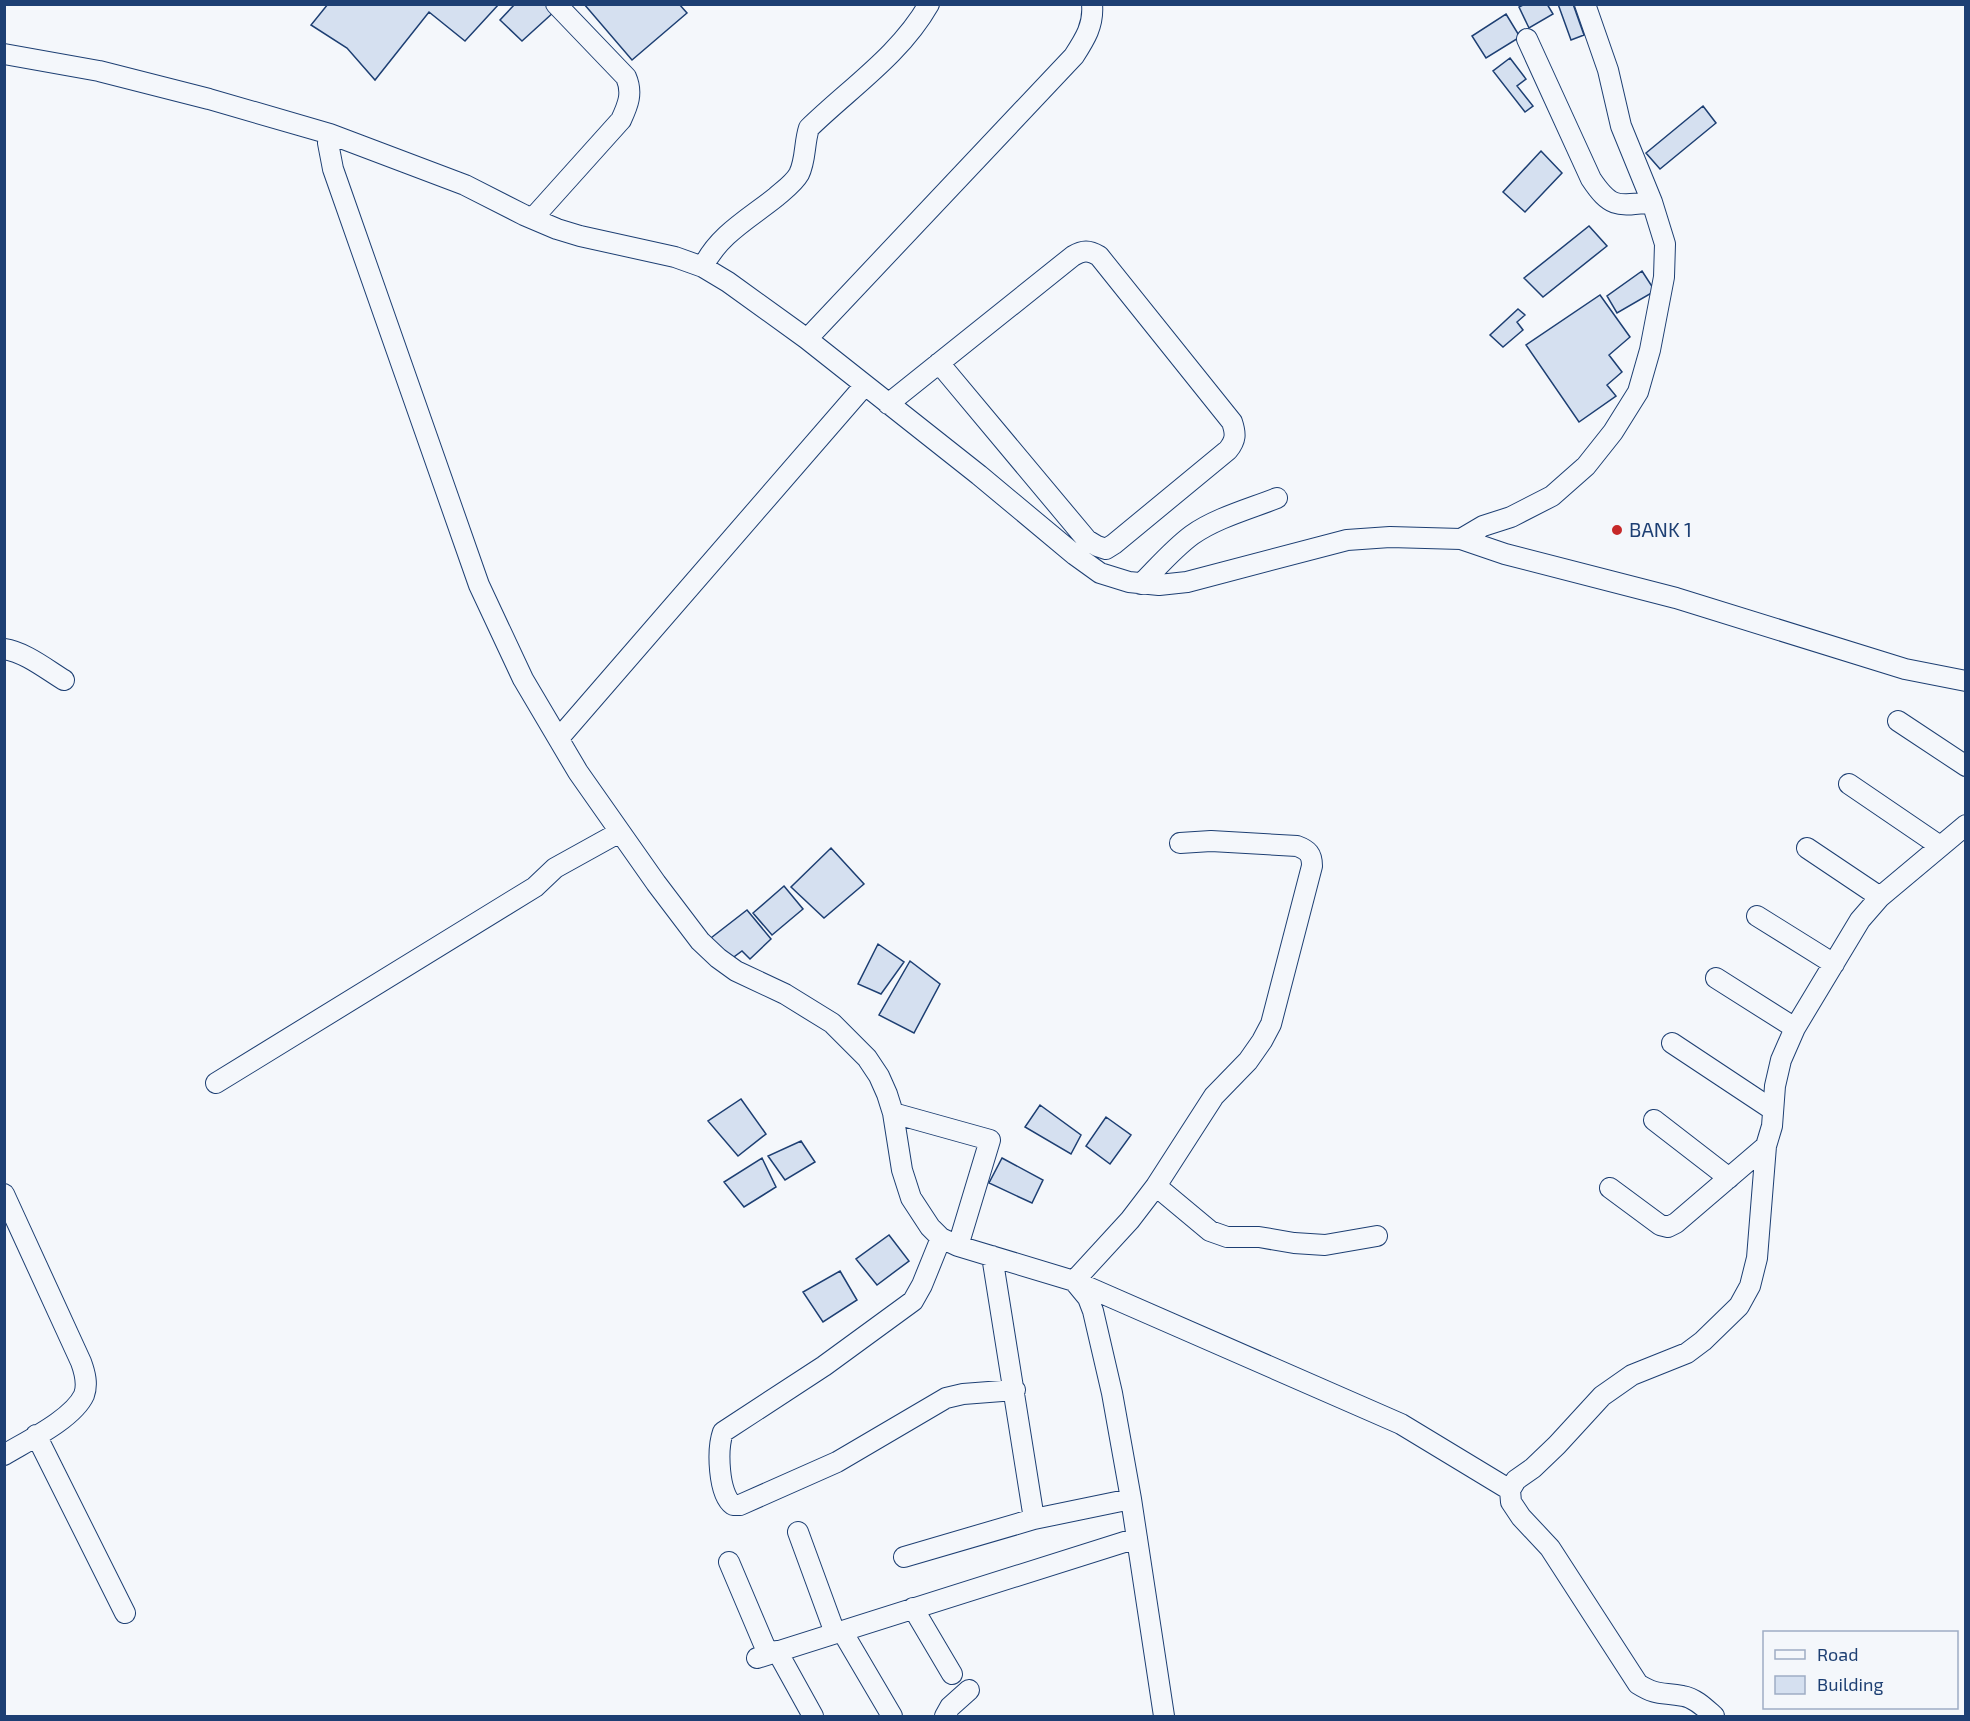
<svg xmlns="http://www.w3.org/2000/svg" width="1970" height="1721" font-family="'Exo 2',sans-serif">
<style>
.building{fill:#d5e0f0;stroke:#1d3f73;stroke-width:1.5}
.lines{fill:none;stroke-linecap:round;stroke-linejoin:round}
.minor-casing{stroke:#1d3f73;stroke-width:22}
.minor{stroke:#f4f7fb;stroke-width:20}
.poi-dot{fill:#c62828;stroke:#f4f7fb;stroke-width:2}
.labels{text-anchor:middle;stroke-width:4.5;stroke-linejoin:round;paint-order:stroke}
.poi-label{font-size:20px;fill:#1d3f73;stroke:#f4f7fb;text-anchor:start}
</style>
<rect width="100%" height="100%" fill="#f4f7fb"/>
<!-- building -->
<path class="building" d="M328 4H499L465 41 429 12 375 80 347 48 311 25Z
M515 4H549L555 11 522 41 500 20Z
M584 4H679L687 13 632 60Z
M1525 4H1547L1553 14 1529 28 1519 7Z
M1558 4H1573L1584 35 1571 40Z
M1506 14 1520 37 1486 58 1472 36Z
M1510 58 1526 79 1517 86 1533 106 1525 112 1493 71Z
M1703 106 1716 123 1660 169 1646 153Z
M1541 151 1562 173 1525 212 1503 192Z
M1589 226 1607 246 1543 297 1524 278Z
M1642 271 1655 291 1617 313 1607 296Z
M1600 295 1630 337 1609 355 1622 372 1607 385 1616 396 1579 422 1526 345Z
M1518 309 1525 315 1517 322 1523 330 1503 347 1490 335Z
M831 848 864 884 824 918 791 887Z
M784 886 803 909 772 935 753 913Z
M747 910 771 939 750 959 742 951 727 962 707 941Z
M878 944 904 962 881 994 858 984Z
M910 961 940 984 914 1033 879 1015Z
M741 1099 766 1134 738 1156 708 1121Z
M1040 1105 1081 1135 1071 1154 1025 1127Z
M1106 1117 1131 1135 1110 1164 1086 1146Z
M801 1141 815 1162 785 1180 768 1156Z
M762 1158 776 1187 744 1207 724 1182Z
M1002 1158 1043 1180 1032 1203 989 1183Z
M889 1235 909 1261 877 1285 856 1259Z
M840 1271 857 1300 823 1322 803 1292Z"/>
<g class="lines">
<defs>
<path id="minor" d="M1527 39 1591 179C1611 209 1618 206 1652 202
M4 54 99 71 209 99 330 134 465 185 524 215 557 229 580 236 675 257 703 267 728 282 807 339 979 475 1075 555 1100 573 1129 582 1159 585 1187 582 1347 540 1390 537 1461 539 1505 554 1676 598 1905 669 1966 681
M330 134 328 143 333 169 479 585 523 679 578 772 656 883 700 941 718 958 736 971 785 994 832 1023 867 1058 879 1076 887 1094 893 1113 902 1170 911 1198 930 1227 941 1238 958 1246 1074 1281 1088 1298 1093 1311 1112 1393 1131 1499 1164 1716
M533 218 621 120C628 105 633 93 626 77L556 4
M703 267C718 235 750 218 776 197 784 190 794 183 799 174 806 160 804 143 809 128 850 88 900 55 929 4
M807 339 1074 56C1085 39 1094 25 1092 4
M888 404 1073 256C1083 250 1089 250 1099 256L1232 422C1236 434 1236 440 1228 450L1114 544 1106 549 1097 546 1087 540 939 363
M1461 539 1483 526 1511 517 1552 496 1586 466 1613 432 1638 392 1650 350 1664 277 1665 244 1652 202 1621 126 1608 70 1585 4
M1141 584C1158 567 1173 549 1192 535 1216 518 1249 509 1277 498
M4 649C25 652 46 669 64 680
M1898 721 1966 766
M559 738 865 385
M1849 784 1940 846
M1180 843 1211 841 1297 846C1308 850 1312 854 1312 866L1271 1024 1262 1041 1248 1061 1214 1096 1156 1186 1130 1220 1074 1281 1401 1424 1510 1490
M1807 848 1880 897
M1757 916 1834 964
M1716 978 1795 1028
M1672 1043 1773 1110
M216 1083 535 887 555 868 620 832
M893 1113 990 1140 958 1246
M1654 1120 1729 1178
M1156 1186 1210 1231 1227 1237H1259L1294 1243 1325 1245 1377 1236
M1610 1188 1660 1225 1668 1227 1676 1223 1766 1146 1772 1126 1775 1086 1781 1060 1795 1028 1860 920 1880 897 1966 825
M4 1194 81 1362C85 1373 88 1384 84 1395 73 1419 27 1441 4 1455
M941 1238 922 1285 913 1301 824 1366 723 1432C717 1449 718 1494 733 1505H740L837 1462 946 1398 963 1394 1015 1390
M992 1256 1034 1519
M36 1435 125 1613
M798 1532 835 1633
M904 1557 1034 1519 1131 1499
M729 1562 768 1654
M913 1608 952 1674
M842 1631 892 1716
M777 1651 813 1716
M757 1658 1137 1538
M945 1716 950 1707 969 1690
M1714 1716C1705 1708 1695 1698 1683 1696 1662 1692 1657 1696 1638 1684L1550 1548 1521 1517 1511 1502 1510 1490 1516 1480 1533 1468 1557 1445 1602 1396 1632 1375 1687 1353 1703 1341 1739 1306 1750 1286 1757 1258 1766 1146"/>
</defs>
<!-- minor casing -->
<use href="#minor" class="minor-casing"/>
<!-- minor -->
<use href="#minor" class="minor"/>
</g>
<!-- markers -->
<circle class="poi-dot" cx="1617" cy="530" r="6"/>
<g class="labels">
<!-- poi labels -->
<g class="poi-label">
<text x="1629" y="537">BANK 1</text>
</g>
</g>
<!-- border -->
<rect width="1970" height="1721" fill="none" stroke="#1d3f73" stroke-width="12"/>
<!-- legend -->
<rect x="1763" y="1631" width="195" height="78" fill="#f4f7fb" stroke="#9eadc5" stroke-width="1.5"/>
<rect x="1775" y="1650" width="30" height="9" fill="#f4f7fb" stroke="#9eadc5" stroke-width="1.5"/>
<text x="1817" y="1661" font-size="18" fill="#1d3f73">Road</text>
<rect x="1775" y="1676" width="30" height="18" fill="#d5e0f0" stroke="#9eadc5" stroke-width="1.5"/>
<text x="1817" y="1691" font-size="18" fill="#1d3f73">Building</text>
</svg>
